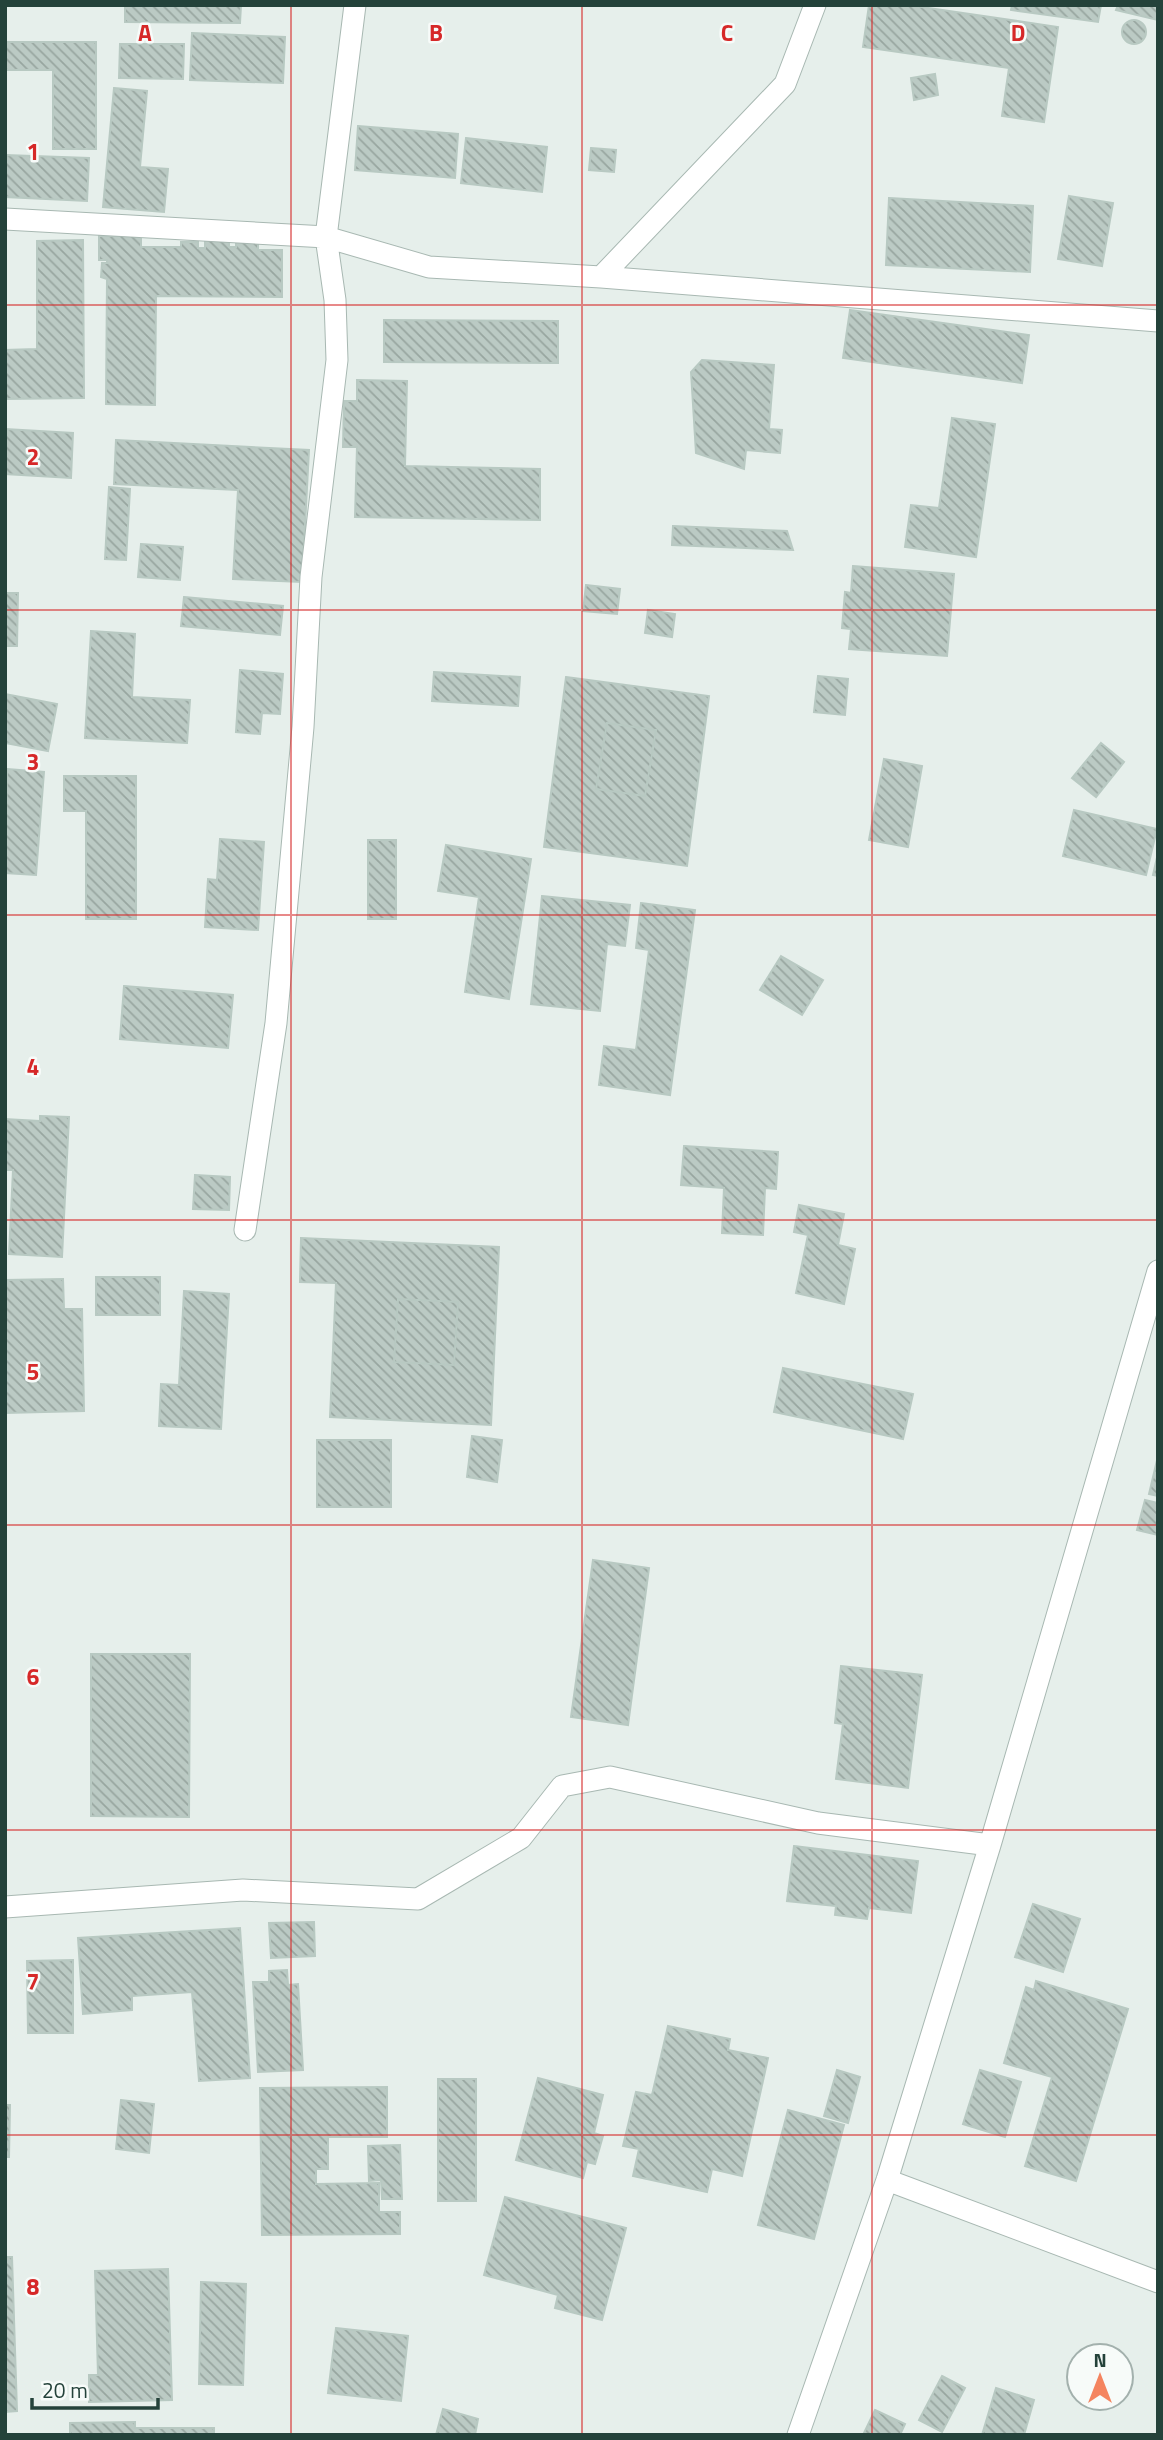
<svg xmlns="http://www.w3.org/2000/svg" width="1163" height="2440" font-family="'Titillium Web',sans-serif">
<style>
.building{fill:url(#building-back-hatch);stroke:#b8c9c2;stroke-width:2;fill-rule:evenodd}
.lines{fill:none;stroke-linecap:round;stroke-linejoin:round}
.minor-casing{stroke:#a8b8b2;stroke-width:23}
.minor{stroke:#fff;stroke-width:21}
.grid{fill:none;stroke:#d62828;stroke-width:2;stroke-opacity:0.55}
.grid-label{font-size:23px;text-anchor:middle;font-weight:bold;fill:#d62828;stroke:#f7fbf9;stroke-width:5;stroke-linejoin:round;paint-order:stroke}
</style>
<defs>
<pattern id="building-back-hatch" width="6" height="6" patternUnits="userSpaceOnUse" patternTransform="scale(1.75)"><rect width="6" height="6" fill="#bbcac4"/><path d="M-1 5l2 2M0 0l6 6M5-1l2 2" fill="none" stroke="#98a6a0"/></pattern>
</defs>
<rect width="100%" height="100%" fill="#e6efeb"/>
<!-- building -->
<path class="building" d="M125 5H241L240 23 125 22Z
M869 5H908L1058 27 1044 122 1002 116 1009 68 863 47Z
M1012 5H1101L1098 22 1011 10Z
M1118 5H1158V20L1116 10Z
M1122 32a12 12 0 1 1 24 0a12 12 0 1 1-24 0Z
M192 33 285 37 283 83 190 80Z
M5 42H96V149H53V70H5Z
M120 44H184L183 79 119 78Z
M935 74 938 95 914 100 911 78Z
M114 88 147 91 140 167 168 169 164 212 103 207Z
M358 126 458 134 455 178 355 170Z
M466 138 547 147 542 192 461 183Z
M591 148 616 150 614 172 589 170Z
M5 155 89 158 87 201 5 197Z
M1069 196 1113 203 1102 266 1058 259Z
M889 198 1033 206 1030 272 886 265Z
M99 236H141V247H181V242H198V248H205V240H229V247H236V242H258V250H282V297L156 296 155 405 106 404 107 279 101 277 102 263H107V260H99Z
M83 240 84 398 5 399V350L37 349V241Z
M850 310 1029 335 1022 383 843 358Z
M384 320 558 321V363L384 362Z
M702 360 774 365 769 429 782 430 780 453 746 450 744 469 696 453 691 372Z
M357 380 407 381 405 466 540 469V520L355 517 357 447H343L344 401H357Z
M952 418 995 424 976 557 905 547 911 505 939 508Z
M5 429 73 433 71 478 5 474Z
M116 440 309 450 302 582 233 579 238 490 114 484Z
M109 487 130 489 126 560 105 559Z
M673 526 787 531 793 550 672 545Z
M141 544 183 547 180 580 138 577Z
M853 566 954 574 947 656 849 649 851 629 842 628 845 592 851 593Z
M586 585 620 589 617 614 583 611Z
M5 593H18L17 646H5Z
M184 597 283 606 280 635 181 626Z
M648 610 675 614 672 637 645 633Z
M91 631 135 634 132 697 190 700 187 743 85 738Z
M240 670 283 674 280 714 262 713 260 734 236 732Z
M434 672 520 677 518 706 432 701Z
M818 676 848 679 845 715 814 712Z
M566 677 709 696 687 866 544 847ZM607 723 656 730 645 796 596 789Z
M5 694 57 704 48 751 5 743Z
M607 723 656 730 645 796 596 789Z
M1101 743 1124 762 1096 797 1072 778Z
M884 759 922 766 908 847 869 840Z
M7 769 44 772 36 875 5 873Z
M64 776H136V919H86V811H64Z
M1074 810 1157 829 1146 875 1063 856Z
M220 839 264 842 258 930 205 927 208 879 217 880Z
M368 840H396V919H368Z
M446 845 531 859 509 999 465 992 479 897 438 891Z
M1158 853V876L1153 875Z
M542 896 630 905 625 946 607 944 600 1011 531 1004Z
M641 903 695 910 670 1095 599 1085 604 1046 636 1050 649 950 636 948Z
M781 956 823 980 802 1015 760 990Z
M124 986 233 995 228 1048 120 1039Z
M40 1116 69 1117 62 1257 9 1254 13 1170H5V1119L40 1121Z
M684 1146 778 1152 776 1189 765 1188 763 1235 722 1233 724 1188 681 1185Z
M195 1175 230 1177 229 1210 193 1209Z
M799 1205 844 1214 838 1245 855 1249 844 1304 796 1293 808 1235 794 1232Z
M301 1238 499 1247 491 1425 330 1417 336 1283 300 1282ZM398 1299 458 1302 454 1365 394 1362Z
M96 1277H160V1315H96Z
M63 1279 64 1309H82L84 1411 5 1413V1280Z
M184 1291 229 1294 221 1429 159 1426 161 1384 179 1385Z
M398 1299 458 1302 454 1365 394 1362Z
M783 1368 913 1394 903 1439 774 1412Z
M472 1436 502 1440 497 1482 467 1477Z
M317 1440H391V1507H317Z
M1158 1456V1496L1149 1494Z
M1145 1500 1158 1503V1535L1137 1530Z
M593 1560 649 1568 628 1725 571 1717Z
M91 1654H190L189 1817 91 1816Z
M841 1666 922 1675 908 1788 836 1779 843 1724 835 1723Z
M794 1846 918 1861 911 1913 869 1908 867 1919 835 1915 836 1906 787 1901Z
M1033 1904 1080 1919 1063 1972 1015 1957Z
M314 1922 315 1956 271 1958 269 1923Z
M240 1928 250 2078 199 2081 192 1992 132 1996V2010L83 2014 78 1938Z
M73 1960V2033H28L27 1961Z
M287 1970 288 1985 298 1984 303 2070 258 2072 253 1982H269V1971Z
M1036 1981 1128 2009 1076 2181 1025 2166 1052 2077 1004 2063 1026 1987 1034 1990Z
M668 2026 730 2039 728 2050 768 2058 742 2176 712 2169 707 2192 633 2176 639 2149 623 2146 636 2092 652 2095Z
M837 2070 860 2077 848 2123 824 2116Z
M980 2070 1021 2082 1005 2137 963 2124Z
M538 2078 603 2095 594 2133 603 2136 595 2164 587 2162 583 2178 516 2160Z
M438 2079H476V2201H438Z
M387 2087V2137H328V2169H316V2184L379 2183V2212H400V2234L262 2235 260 2088Z
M121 2100 154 2104 149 2153 116 2149Z
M5 2105H10L9 2157H5Z
M788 2110 844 2125 814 2239 758 2225Z
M400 2145 402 2199H382L381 2180 369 2181 368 2146Z
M505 2197 626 2228 602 2320 555 2308 558 2295 484 2275Z
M5 2257H12L17 2411 5 2412Z
M168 2269 172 2400 89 2402V2375H98L95 2271Z
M201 2282 246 2284 243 2385 199 2384Z
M336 2328 408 2336 401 2401 328 2393Z
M942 2376 965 2388 942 2432 919 2420Z
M996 2388 1034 2400 1024 2435H982Z
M443 2409 478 2419 475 2435H436Z
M875 2410 905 2424 900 2435H863Z
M135 2422V2428H214V2435H70V2423Z"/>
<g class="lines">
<defs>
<path id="minor" d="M5 219 326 237 429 267 601 277 1158 321
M601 277 785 84 815 5
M245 1230 276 1023 303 727 311 577 337 360 335 300 326 237 355 5
M5 1907 243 1890 418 1899 521 1838 562 1786 610 1777 818 1823 990 1845
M887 2180 1158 2282
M798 2435 887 2180 990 1845 1158 1271"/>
</defs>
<!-- minor casing -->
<use href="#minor" class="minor-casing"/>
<!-- minor -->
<use href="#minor" class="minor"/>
</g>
<!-- grid -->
<path class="grid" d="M291 5V2435M582 5V2435M872 5V2435M5 305H1158M5 610H1158M5 915H1158M5 1220H1158M5 1525H1158M5 1830H1158M5 2135H1158"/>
<g class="grid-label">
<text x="145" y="41">A</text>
<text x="436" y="41">B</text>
<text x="727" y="41">C</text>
<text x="1018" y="41">D</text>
<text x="33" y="160">1</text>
<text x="33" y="465">2</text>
<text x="33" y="770">3</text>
<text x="33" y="1075">4</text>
<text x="33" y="1380">5</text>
<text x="33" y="1685">6</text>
<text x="33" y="1990">7</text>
<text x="33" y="2295">8</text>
</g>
<!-- border -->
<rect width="1163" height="2440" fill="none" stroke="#24423a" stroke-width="14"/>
<!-- north arrow -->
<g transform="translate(1100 2377)"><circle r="33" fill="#f7fbf9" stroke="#a3b1ad" stroke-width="2"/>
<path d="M0-5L12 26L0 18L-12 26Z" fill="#f4845f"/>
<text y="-10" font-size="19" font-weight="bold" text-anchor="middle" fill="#24423a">N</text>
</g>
<!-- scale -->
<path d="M32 2398v10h126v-10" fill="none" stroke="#24423a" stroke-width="3.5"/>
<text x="42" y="2398" font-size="21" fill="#24423a" stroke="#f7fbf9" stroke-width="5" paint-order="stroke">20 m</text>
</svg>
